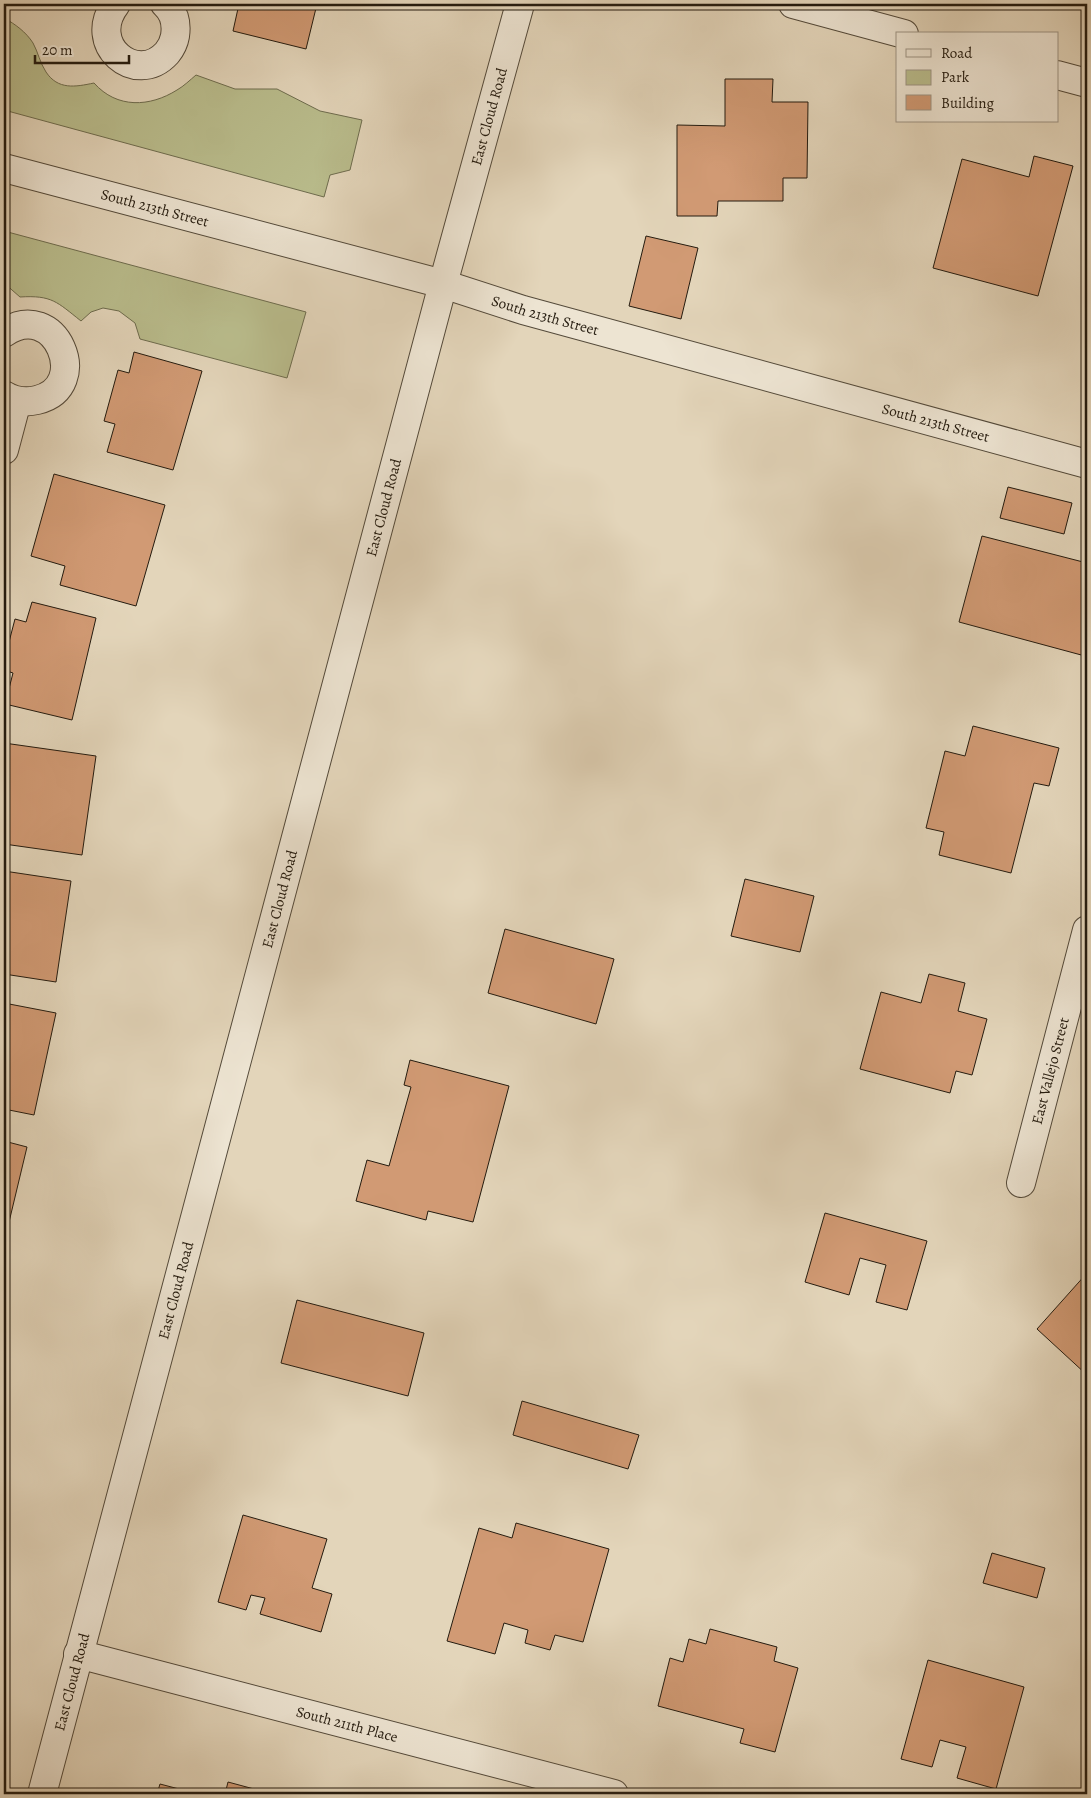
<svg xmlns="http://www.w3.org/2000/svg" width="1091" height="1798" font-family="Alegreya,serif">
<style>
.green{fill:#b9bc8c;stroke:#6e6c4e}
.building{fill:#d19a74;stroke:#241b0f}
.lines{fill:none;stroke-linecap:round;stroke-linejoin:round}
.street-casing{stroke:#544a3a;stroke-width:30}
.street{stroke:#ede4d2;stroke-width:28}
.labels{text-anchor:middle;stroke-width:4;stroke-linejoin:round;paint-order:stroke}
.street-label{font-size:15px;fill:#241b0f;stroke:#ede4d2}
</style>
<rect width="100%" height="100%" fill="#e3d5ba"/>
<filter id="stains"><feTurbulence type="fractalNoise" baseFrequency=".004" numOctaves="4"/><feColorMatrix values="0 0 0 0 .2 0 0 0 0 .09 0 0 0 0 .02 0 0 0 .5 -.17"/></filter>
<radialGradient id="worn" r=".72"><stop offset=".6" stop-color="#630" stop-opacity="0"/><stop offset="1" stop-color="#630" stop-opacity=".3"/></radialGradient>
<!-- green -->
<path class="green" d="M4 18C15 24 26 32 33 43 38 52 40 63 46 72 58 90 75 87 94 83 117 109 150 107 177 90 184 86 190 80 196 75L235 89H277L320 111 362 120 350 170 330 175 324 197 4 110Z
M4 231 306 312 287 378 140 339 135 323 119 311 103 308 91 312 81 321C57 302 52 295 20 297L4 283Z"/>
<!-- building -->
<path class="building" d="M239 4H317L306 49 233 31Z
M725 79H773L772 102H808L807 178H783V201H718L717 216H677V125L725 126Z
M1034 156 1073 166 1038 296 933 268 962 159 1029 177Z
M646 236 698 248 681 319 629 306Z
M134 352 202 371 173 470 107 452 115 424 104 421 118 370 129 373Z
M54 474 165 505 136 606 60 585 65 566 31 556Z
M1008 487 1072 503 1064 534 1000 518Z
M982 536 1087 563V646L1085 656 959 622Z
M32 602 96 618 72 720 5 704 13 673 4 670V661L15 619 26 622Z
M973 726 1059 748 1049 786 1034 783 1011 873 939 855 944 832 926 828 945 751 965 756Z
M4 743 96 756 82 855 4 844Z
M4 871 71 881 56 982 4 974Z
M745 879 814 896 800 952 731 936Z
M505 929 614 959 596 1024 488 993Z
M929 974 965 983 958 1011 987 1019 972 1075 956 1071 950 1093 860 1069 881 992 921 1003Z
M4 1003 56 1013 34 1115 4 1109Z
M410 1060 509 1086 473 1222 428 1211 426 1220 356 1201 367 1160 389 1166 411 1087 404 1085Z
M4 1141 27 1147 4 1243Z
M825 1213 927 1241 907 1310 876 1302 886 1265 860 1258 849 1295 805 1282Z
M1087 1273V1375L1037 1329Z
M297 1300 424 1333 408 1396 281 1363Z
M522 1401 639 1435 628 1469 513 1435Z
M243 1515 327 1539 312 1588 332 1594 321 1632 260 1614 265 1598 251 1595 246 1610 218 1602Z
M516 1523 609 1549 583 1642 555 1635 550 1650 525 1643 528 1630 504 1623 495 1654 447 1641 479 1528 512 1538Z
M992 1553 1045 1568 1037 1598 983 1583Z
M710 1629 777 1647 774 1661 798 1668 775 1752 740 1743 744 1729 658 1706 670 1658 683 1662 689 1639 706 1644Z
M928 1660 1024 1687 996 1789 957 1778 966 1747 940 1740 932 1767 901 1759Z
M228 1782 254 1789 252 1794H225Z
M160 1784 198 1794H157Z"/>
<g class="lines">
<defs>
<g id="street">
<path d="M116 4C85 44 136 87 167 53 171 48 174 42 175 36 177 23 174 12 165 4"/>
<path d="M793 4 904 34"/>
<path d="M1057 75 1087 83"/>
<path id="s1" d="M4 168 443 284 523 310 1087 464"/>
<path d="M4 333C56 297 93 387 37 400 25 403 14 401 4 395"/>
<path d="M4 450 17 401"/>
<path id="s2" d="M1021 1183 1087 930"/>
<path id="s3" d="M78 1654 614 1794"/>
<path id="s4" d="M42 1794 443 284 520 4"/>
</g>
</defs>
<!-- street casing -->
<use href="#street" class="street-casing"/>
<!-- street -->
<use href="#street" class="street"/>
</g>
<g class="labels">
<!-- street labels -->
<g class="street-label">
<text dy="5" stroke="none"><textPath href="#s4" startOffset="1736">East Cloud Road</textPath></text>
<text dy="5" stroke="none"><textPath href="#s1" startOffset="156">South 213th Street</textPath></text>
<text dy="5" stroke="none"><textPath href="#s1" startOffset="561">South 213th Street</textPath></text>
<text dy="5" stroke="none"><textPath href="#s1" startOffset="966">South 213th Street</textPath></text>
<text dy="5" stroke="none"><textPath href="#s4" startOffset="1331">East Cloud Road</textPath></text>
<text dy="5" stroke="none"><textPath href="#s4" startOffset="926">East Cloud Road</textPath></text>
<text dy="5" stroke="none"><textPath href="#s2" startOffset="116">East Vallejo Street</textPath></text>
<text dy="5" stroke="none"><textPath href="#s4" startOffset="521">East Cloud Road</textPath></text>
<text dy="5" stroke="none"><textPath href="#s4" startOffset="116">East Cloud Road</textPath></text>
<text dy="5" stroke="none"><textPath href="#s3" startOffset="278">South 211th Place</textPath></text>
</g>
</g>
<!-- margin -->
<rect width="1091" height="1798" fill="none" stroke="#e3d5ba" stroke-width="20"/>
<rect x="5" y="5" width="1081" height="1788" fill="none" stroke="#241b0f" stroke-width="2.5"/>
<rect x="10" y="10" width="1071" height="1778" fill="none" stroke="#241b0f"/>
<!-- legend -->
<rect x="896" y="32" width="162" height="90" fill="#ede4d2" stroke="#9d9484"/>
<rect x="906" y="49" width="25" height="8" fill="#ede4d2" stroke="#9d9484"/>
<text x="941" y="58" font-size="15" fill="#241b0f">Road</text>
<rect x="906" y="70" width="25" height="15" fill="#b9bc8c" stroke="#9d9484"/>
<text x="941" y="82" font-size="15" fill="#241b0f">Park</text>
<rect x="906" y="95" width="25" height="15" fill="#d19a74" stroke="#9d9484"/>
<text x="941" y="108" font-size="15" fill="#241b0f">Building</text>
<!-- scale -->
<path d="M35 55v8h94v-8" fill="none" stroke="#241b0f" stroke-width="2.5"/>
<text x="42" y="55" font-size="15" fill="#241b0f" stroke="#ede4d2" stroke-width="4" paint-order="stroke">20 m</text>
<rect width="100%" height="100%" filter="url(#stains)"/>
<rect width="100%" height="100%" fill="url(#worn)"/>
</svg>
